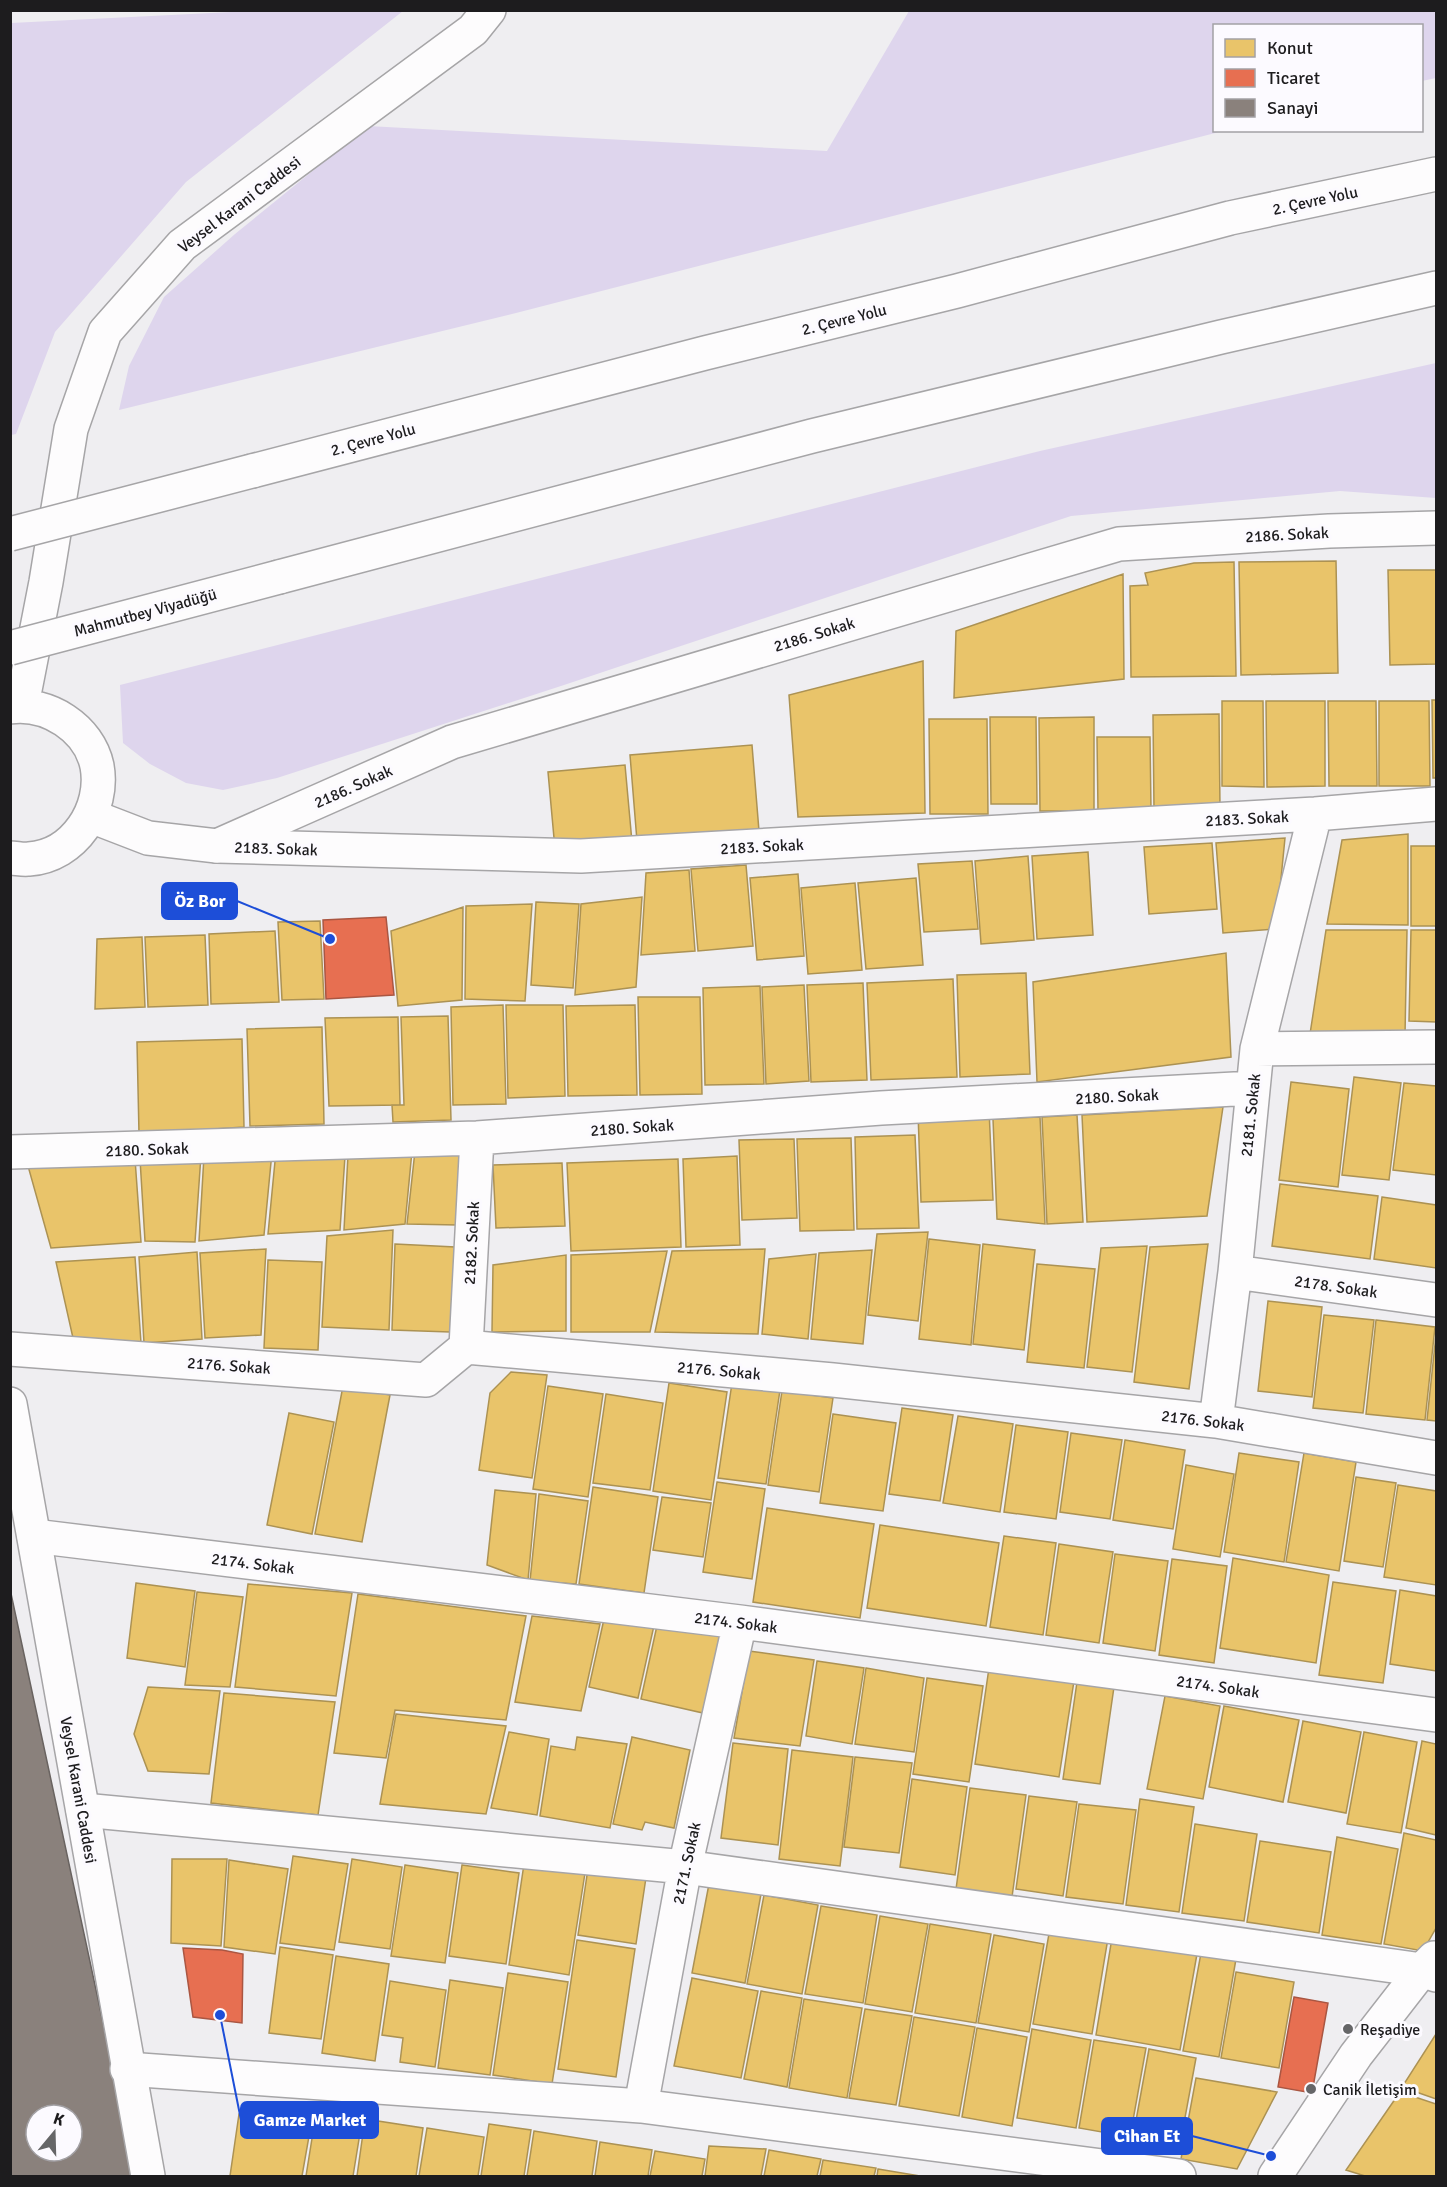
<svg xmlns="http://www.w3.org/2000/svg" width="1447" height="2187" font-family="Signika,sans-serif">
<style>
.green{fill:#ded5ed}
.homes{fill:#e9c46a;stroke:#ac9253;stroke-width:1.5}
.shops{fill:#e76f51;stroke:#aa5642;stroke-width:1.5}
.industry{fill:#8a817c;stroke:#696360;stroke-width:1.5;fill-rule:evenodd}
.lines{fill:none;stroke-linecap:round;stroke-linejoin:round}
.minor-casing{stroke:#a6a5a7;stroke-width:36}
.major-casing{stroke:#a6a5a7;stroke-width:36}
.highway-casing{stroke:#a6a5a7;stroke-width:36}
.minor{stroke:#fdfcfd;stroke-width:33}
.major{stroke:#fdfcfd;stroke-width:33}
.highway{stroke:#fdfcfd;stroke-width:33}
.highway-bridge-casing{stroke:#a6a5a7;stroke-width:36;stroke-linecap:butt}
.highway-bridge{stroke:#fdfcfd;stroke-width:33}
.poi-dot{fill:#666668;stroke:#fcfaff;stroke-width:2}
.labels{text-anchor:middle;stroke-width:6;stroke-linejoin:round;paint-order:stroke}
.street-label{font-size:16px;fill:#1d1c1e;stroke:#fcfaff}
.poi-label{font-size:16px;fill:#1d1c1e;stroke:#fcfaff;text-anchor:start}
.leader{fill:none;stroke:#1d4ed8;stroke-width:2}
.callout-dot{fill:#1d4ed8;stroke:#fcfaff;stroke-width:2}
.callout{fill:#1d4ed8;stroke:#1d4ed8;stroke-width:2}
.callout-label{font-size:18px;text-anchor:middle;font-weight:bold;fill:#fff}
</style>
<rect width="100%" height="100%" fill="#efeef1"/>
<!-- green -->
<path class="green" d="M273 10 403 11 186 182 55 332 16 434 11 435V23Z
M909 11H1436V78L1422 81V26H1214V130L1223 131 516 313 119 410 129 366 164 297 235 234 368 126 827 151Z
M1436 363V498L1340 491 1071 516 564 685 277 778 223 790 186 783 150 764 123 743 120 685 1040 451Z"/>
<!-- homes -->
<path class="homes" d="M1336 561 1338 673 1241 675 1239 562Z
M1234 562 1236 676 1131 677 1130 586 1148 585 1145 573 1194 563Z
M1388 570H1436V664L1390 665Z
M1123 574 1124 679 954 698 956 631Z
M923 661 925 813 798 817 789 695Z
M1432 700H1436V778H1433Z
M1222 701H1263L1264 787 1222 786Z
M1266 701H1325V786L1267 787Z
M1328 701H1376L1377 786H1329Z
M1379 701H1429L1430 786H1379Z
M1219 714 1220 809H1154L1153 715Z
M990 717H1036L1037 804H991Z
M1094 717V811H1040L1039 718Z
M929 719H987L988 814H930Z
M1097 737H1150L1151 810 1098 811Z
M752 745 759 831 637 841 630 755Z
M625 765 632 842 555 849 548 772Z
M1408 834V925L1327 924 1342 840Z
M1285 838 1276 929 1223 933 1216 843Z
M1212 843 1217 909 1149 914 1144 847Z
M1411 846H1436V926H1411Z
M1088 852 1093 935 1037 939 1032 856Z
M1028 856 1034 940 981 944 975 861Z
M972 861 978 929 924 932 918 864Z
M746 865 753 946 698 951 691 869Z
M689 870 695 951 641 955 646 873Z
M798 874 804 956 757 960 750 878Z
M916 878 923 965 866 969 858 883Z
M855 883 862 970 808 974 801 888Z
M642 897 636 987 575 995 581 904Z
M536 902 579 904 573 988 531 985Z
M532 904 525 1001 465 999 466 906Z
M463 907 462 1000 398 1006 391 931Z
M320 921 324 999 282 1000 278 922Z
M1326 930H1407L1405 1035 1310 1034Z
M1411 930H1436V1022L1409 1021Z
M275 931 279 1002 211 1004 209 934Z
M205 935 208 1005 148 1007 145 937Z
M142 937 145 1007 95 1009 97 939Z
M1226 953 1231 1057 1037 1082 1033 982Z
M1026 973 1030 1074 960 1077 957 975Z
M953 979 957 1077 871 1080 867 983Z
M863 983 867 1080 811 1082 807 985Z
M804 985 809 1081 766 1084 762 987Z
M760 986 764 1084 705 1085 703 988Z
M638 997H700L702 1094 640 1095Z
M503 1005 506 1104 453 1105 451 1007Z
M506 1005H563L565 1096 508 1098Z
M635 1005 637 1095 568 1096 566 1006Z
M448 1016 451 1120 393 1122 392 1105H404L401 1017Z
M398 1017 400 1105 329 1106 325 1018Z
M322 1027 324 1124 250 1126 247 1029Z
M242 1039 244 1127 139 1134 137 1042Z
M1354 1077 1401 1083 1389 1180 1342 1175Z
M1291 1082 1349 1089 1338 1187 1279 1180Z
M1404 1083 1436 1086V1175L1393 1170Z
M1223 1107 1207 1216 1087 1222 1082 1115Z
M989 1109 993 1200 921 1202 918 1112Z
M1077 1115 1083 1222 1047 1224 1042 1117Z
M1040 1117 1045 1224 997 1219 993 1119Z
M915 1135 919 1228 857 1229 855 1137Z
M851 1138 854 1230 800 1231 797 1139Z
M794 1139 797 1218 742 1220 739 1140Z
M467 1148 458 1225 407 1224 415 1151Z
M276 1151 345 1156 340 1230 268 1234Z
M412 1151 405 1224 344 1230 348 1155Z
M272 1152 264 1235 199 1241 204 1156Z
M201 1155 195 1242 145 1241 140 1159Z
M737 1156 740 1245 686 1247 683 1159Z
M135 1159 141 1242 51 1248 28 1166Z
M678 1159 681 1247 571 1251 567 1163Z
M562 1163 565 1226 496 1228 493 1165Z
M1280 1184 1378 1196 1370 1259 1272 1246Z
M1382 1197 1436 1205V1268L1374 1259Z
M393 1230 389 1330 322 1327 327 1236Z
M928 1232 918 1321 868 1315 877 1234Z
M929 1239 980 1245 971 1345 919 1339Z
M395 1244 455 1247 450 1332 392 1330Z
M983 1244 1035 1250 1024 1350 973 1344Z
M1208 1244 1189 1389 1134 1382 1150 1247Z
M1147 1246 1132 1372 1087 1367 1101 1248Z
M266 1249 261 1335 205 1338 200 1253Z
M765 1249 758 1334 655 1332 672 1251Z
M872 1250 863 1344 811 1339 819 1253Z
M667 1251 650 1332H571V1255Z
M197 1252 202 1339 144 1343 139 1257Z
M816 1254 808 1339 762 1334 769 1259Z
M566 1255V1331L492 1332 493 1265Z
M135 1257 141 1343 75 1347 56 1262Z
M268 1260 322 1262 318 1350 264 1348Z
M1037 1264 1095 1269 1084 1368 1027 1362Z
M1268 1301 1322 1307 1312 1397 1258 1391Z
M1324 1315 1374 1320 1363 1413 1313 1408Z
M1376 1320 1435 1327 1425 1420 1366 1414Z
M1436 1335V1421L1427 1420Z
M511 1372 547 1375 532 1478 479 1470 490 1393Z
M669 1383 727 1392 711 1500 653 1491Z
M732 1383 780 1390 766 1484 718 1478Z
M343 1386 390 1395 362 1542 315 1534Z
M548 1386 603 1394 588 1497 533 1489Z
M782 1391 833 1398 819 1492 768 1485Z
M606 1394 663 1403 650 1490 593 1483Z
M902 1408 953 1415 940 1501 889 1494Z
M289 1413 334 1422 312 1534 267 1525Z
M833 1414 896 1423 883 1511 820 1503Z
M958 1416 1013 1424 1000 1512 943 1503Z
M1016 1425 1068 1432 1056 1519 1004 1512Z
M1071 1433 1122 1440 1110 1519 1060 1512Z
M1125 1440 1185 1450 1173 1529 1113 1520Z
M1239 1453 1299 1462 1284 1562 1224 1552Z
M1304 1453 1356 1462 1339 1571 1286 1562Z
M1186 1465 1234 1474 1220 1557 1173 1549Z
M1356 1477 1396 1483 1383 1567 1344 1561Z
M717 1482 765 1489 752 1579 703 1572Z
M1398 1485 1436 1491V1585L1384 1577Z
M593 1487 658 1497 644 1593 579 1584Z
M495 1490 536 1494 528 1580 487 1565Z
M539 1494 588 1501 576 1584 530 1581Z
M662 1497 711 1503 703 1557 653 1550Z
M767 1508 874 1524 860 1618 753 1602Z
M880 1525 999 1543 986 1626 867 1608Z
M1004 1536 1056 1543 1043 1635 990 1627Z
M1059 1544 1113 1552 1099 1643 1046 1635Z
M1115 1554 1168 1561 1155 1651 1103 1643Z
M1233 1558 1329 1575 1316 1663 1220 1648Z
M1172 1559 1227 1566 1214 1663 1159 1655Z
M1333 1582 1396 1591 1383 1683 1319 1675Z
M136 1583 195 1591 185 1667 127 1658Z
M248 1584 352 1593 336 1696 235 1687Z
M1400 1590 1436 1596V1671L1390 1664Z
M197 1592 243 1597 230 1687 185 1685Z
M358 1594 526 1616 506 1720 395 1710 386 1758 334 1753Z
M606 1610 655 1621 638 1698 589 1687Z
M532 1616 600 1624 581 1711 515 1702Z
M658 1621 721 1635 703 1713 641 1699Z
M749 1651 814 1660 800 1746 734 1738Z
M817 1661 864 1668 852 1744 806 1736Z
M866 1668 924 1678 914 1752 855 1744Z
M989 1668 1074 1681 1059 1777 975 1764Z
M927 1678 983 1686 969 1782 913 1774Z
M1077 1682 1114 1687 1100 1784 1063 1779Z
M148 1687 220 1691 209 1774 148 1771 134 1734Z
M224 1693 335 1702 318 1815 211 1803Z
M1165 1696 1220 1706 1203 1799 1147 1789Z
M1224 1706 1299 1720 1283 1802 1209 1787Z
M396 1714 506 1726 486 1814 380 1804Z
M1303 1721 1361 1732 1346 1813 1288 1802Z
M509 1732 549 1739 537 1815 491 1808Z
M1364 1732 1417 1742 1401 1833 1347 1824Z
M577 1737 627 1744 610 1828 540 1816 551 1746 575 1750Z
M632 1737 690 1750 674 1828 645 1822 642 1830 613 1824Z
M1422 1741 1436 1744V1835L1406 1828Z
M733 1743 788 1749 778 1845 721 1838Z
M792 1750 853 1757 840 1866 779 1859Z
M855 1757 912 1763 899 1853 844 1847Z
M912 1779 967 1787 955 1875 900 1867Z
M970 1788 1026 1795 1012 1897 956 1889Z
M1029 1796 1077 1802 1063 1896 1016 1889Z
M1140 1799 1194 1807 1179 1912 1126 1905Z
M1079 1804 1136 1810 1123 1904 1066 1897Z
M1195 1824 1257 1834 1244 1921 1182 1913Z
M1404 1833 1436 1840V1928L1423 1951 1384 1944Z
M1337 1837 1398 1849 1381 1944 1322 1935Z
M1260 1841 1331 1852 1319 1933 1247 1922Z
M293 1856 348 1864 334 1950 280 1943Z
M172 1859H227L221 1946 171 1943Z
M352 1859 402 1867 390 1949 339 1942Z
M229 1860 288 1869 275 1954 224 1947Z
M589 1862 647 1871 636 1944 578 1935Z
M524 1864 585 1873 569 1975 509 1965Z
M405 1865 458 1873 445 1963 391 1956Z
M462 1865 519 1873 506 1964 449 1956Z
M709 1884 761 1894 745 1983 692 1973Z
M764 1895 818 1905 802 1994 747 1984Z
M821 1906 877 1915 863 2003 805 1994Z
M880 1916 928 1924 912 2012 865 2004Z
M930 1924 991 1934 976 2023 915 2013Z
M1050 1928 1108 1938 1092 2034 1033 2024Z
M994 1935 1044 1944 1029 2032 978 2023Z
M1112 1938 1197 1954 1180 2050 1096 2035Z
M577 1940 635 1949 616 2077 558 2069Z
M280 1947 333 1955 321 2039 269 2033Z
M1201 1953 1236 1959 1219 2057 1183 2051Z
M336 1956 389 1964 375 2061 322 2053Z
M1236 1972 1294 1982 1279 2068 1221 2058Z
M508 1973 568 1982 552 2084 493 2075Z
M692 1978 758 1991 741 2078 674 2066Z
M450 1980 503 1988 490 2075 438 2068Z
M390 1981 446 1990 435 2067 400 2062 403 2038 382 2035Z
M761 1991 802 1998 787 2087 744 2079Z
M804 1999 862 2008 847 2098 789 2088Z
M865 2009 912 2016 896 2105 849 2098Z
M914 2017 975 2027 959 2116 899 2106Z
M977 2028 1027 2037 1012 2126 962 2117Z
M1032 2029 1091 2040 1076 2128 1017 2118Z
M1436 2034V2099L1402 2087Z
M1094 2040 1146 2048 1130 2137 1079 2128Z
M1149 2049 1196 2058 1182 2134 1135 2126Z
M1196 2078 1277 2092 1237 2169 1181 2159Z
M1400 2092 1436 2104V2176H1365L1346 2170Z
M239 2114 311 2125 302 2176H230Z
M365 2119 423 2128 416 2176H357Z
M489 2124 531 2130 524 2176H481Z
M314 2126 360 2133 353 2176H306Z
M427 2128 484 2137 478 2176H419Z
M534 2131 597 2141 592 2176H527Z
M600 2142 652 2150 648 2176H595Z
M709 2146 766 2149 761 2176H705Z
M769 2150 821 2159 817 2176H764Z
M655 2151 705 2159 702 2176H650Z
M823 2160 876 2168 874 2176H820Z
M878 2169 920 2176H877Z"/>
<!-- shops -->
<path class="shops" d="M386 917 394 995 326 999 323 920Z
M183 1948 222 1950 243 1954 242 2023 193 2017Z
M1294 1997 1328 2003 1312 2093 1278 2087Z"/>
<!-- industry -->
<path class="industry" d="M10 1589 136 2176H10ZM36 2115H72V2151H36Z"/>
<g class="lines">
<defs>
<path id="minor" d="M91 816 148 838 217 846 581 856 1315 814 1436 804
M1257 1049 1436 1047
M10 1152 477 1138 881 1108 1253 1088
M1235 1272 1436 1300
M466 1347 477 1138
M10 1349 426 1380 466 1347 833 1380 1216 1421 1436 1458
M1216 1421 1235 1272 1257 1049 1315 814
M34 1536 740 1622 1436 1715
M83 1810 685 1867 1422 1970 1436 1975
M127 2069 641 2106 1179 2176
M641 2106 685 1867 740 1622
M1275 2176 1356 2055 1422 1970 1434 1958"/>
<path id="major" d="M22 705 46 582 71 429 105 332 182 245 473 30 489 10
M10 707C48 702 89 728 97 766 105 809 74 856 29 859 23 860 16 858 10 858
M217 846 452 742 1119 544 1329 531 1436 528
M10 1404 148 2176"/>
<path id="highway" d="M252 471 705 353 957 291 1230 218 1436 174
M279 577 812 436 1221 337 1436 288"/>
</defs>
<!-- minor casing -->
<use href="#minor" class="minor-casing"/>
<!-- major casing -->
<use href="#major" class="major-casing"/>
<!-- highway casing -->
<use href="#highway" class="highway-casing"/>
<!-- minor -->
<use href="#minor" class="minor"/>
<!-- major -->
<use href="#major" class="major"/>
<!-- highway -->
<use href="#highway" class="highway"/>
<defs>
<path id="highway-bridge" d="M10 534 252 471
M10 648 279 577"/>
</defs>
<!-- highway-bridge casing -->
<use href="#highway-bridge" class="highway-bridge-casing"/>
<!-- highway-bridge -->
<use href="#highway-bridge" class="highway-bridge"/>
</g>
<!-- markers -->
<g class="poi-dot">
<circle cx="1348" cy="2029" r="6"/>
<circle cx="1311" cy="2089" r="6"/>
</g>
<g class="labels">
<!-- street labels -->
<g class="street-label">
<text transform="translate(1315 200) rotate(-12)" y="6">2. Çevre Yolu</text>
<text transform="translate(239 204) rotate(-37)" y="6">Veysel Karani Caddesi</text>
<text transform="translate(844 319) rotate(-14)" y="6">2. Çevre Yolu</text>
<text transform="translate(373 439) rotate(-15)" y="6">2. Çevre Yolu</text>
<text transform="translate(1287 534) rotate(-3)" y="6">2186. Sokak</text>
<text transform="translate(145 612) rotate(-15)" y="6">Mahmutbey Viyadüğü</text>
<text transform="translate(814 634) rotate(-17)" y="6">2186. Sokak</text>
<text transform="translate(353 786) rotate(-24)" y="6">2186. Sokak</text>
<text transform="translate(1247 818) rotate(-3)" y="6">2183. Sokak</text>
<text transform="translate(762 846) rotate(-3)" y="6">2183. Sokak</text>
<text transform="translate(276 848) rotate(2)" y="6">2183. Sokak</text>
<text transform="translate(1117 1096) rotate(-3)" y="6">2180. Sokak</text>
<text transform="translate(1250 1115) rotate(-84)" y="6">2181. Sokak</text>
<text transform="translate(632 1127) rotate(-4)" y="6">2180. Sokak</text>
<text transform="translate(147 1149) rotate(-2)" y="6">2180. Sokak</text>
<text transform="translate(471 1243) rotate(-87)" y="6">2182. Sokak</text>
<text transform="translate(1336 1286) rotate(8)" y="6">2178. Sokak</text>
<text transform="translate(229 1365) rotate(4)" y="6">2176. Sokak</text>
<text transform="translate(719 1370) rotate(5)" y="6">2176. Sokak</text>
<text transform="translate(1203 1420) rotate(7)" y="6">2176. Sokak</text>
<text transform="translate(253 1563) rotate(7)" y="6">2174. Sokak</text>
<text transform="translate(736 1622) rotate(7)" y="6">2174. Sokak</text>
<text transform="translate(1218 1686) rotate(8)" y="6">2174. Sokak</text>
<text transform="translate(79 1790) rotate(80)" y="6">Veysel Karani Caddesi</text>
<text transform="translate(686 1863) rotate(-78)" y="6">2171. Sokak</text>
</g>
<!-- poi labels -->
<g class="poi-label">
<text x="1360" y="2035">Reşadiye</text>
<text x="1323" y="2095">Canik İletişim</text>
</g>
</g>
<!-- callouts -->
<path class="leader" d="M330 939L237 901M220 2015L241 2120M1271 2156L1192 2136"/>
<g class="callout-dot">
<circle cx="330" cy="939" r="6"/>
<circle cx="220" cy="2015" r="6"/>
<circle cx="1271" cy="2156" r="6"/>
</g>
<g class="callout">
<rect x="162" y="883" width="75" height="36" rx="6"/>
<rect x="241" y="2102" width="137" height="36" rx="6"/>
<rect x="1102" y="2118" width="90" height="36" rx="6"/>
</g>
<g class="callout-label">
<text x="200" y="907">Öz Bor</text>
<text x="310" y="2126">Gamze Market</text>
<text x="1147" y="2142">Cihan Et</text>
</g>
<!-- border -->
<rect width="1447" height="2187" fill="none" stroke="#1d1c1e" stroke-width="24"/>
<!-- legend -->
<rect x="1213" y="24" width="210" height="108" fill="#fcfaff" stroke="#a3a1a5" stroke-width="1.5"/>
<rect x="1225" y="39" width="30" height="18" fill="#e9c46a" stroke="#a3a1a5" stroke-width="1.5"/>
<text x="1267" y="54" font-size="18" fill="#1d1c1e">Konut</text>
<rect x="1225" y="69" width="30" height="18" fill="#e76f51" stroke="#a3a1a5" stroke-width="1.5"/>
<text x="1267" y="84" font-size="18" fill="#1d1c1e">Ticaret</text>
<rect x="1225" y="99" width="30" height="18" fill="#8a817c" stroke="#a3a1a5" stroke-width="1.5"/>
<text x="1267" y="114" font-size="18" fill="#1d1c1e">Sanayi</text>
<!-- north arrow -->
<g transform="translate(54 2133) rotate(19)"><circle r="28" fill="#fcfaff" stroke="#a3a1a5" stroke-width="1.5"/>
<path d="M0-4.5L10 22L0 15L-10 22Z" fill="#666668"/>
<text y="-9" font-size="16" font-weight="bold" text-anchor="middle" fill="#1d1c1e">K</text>
</g>
</svg>
